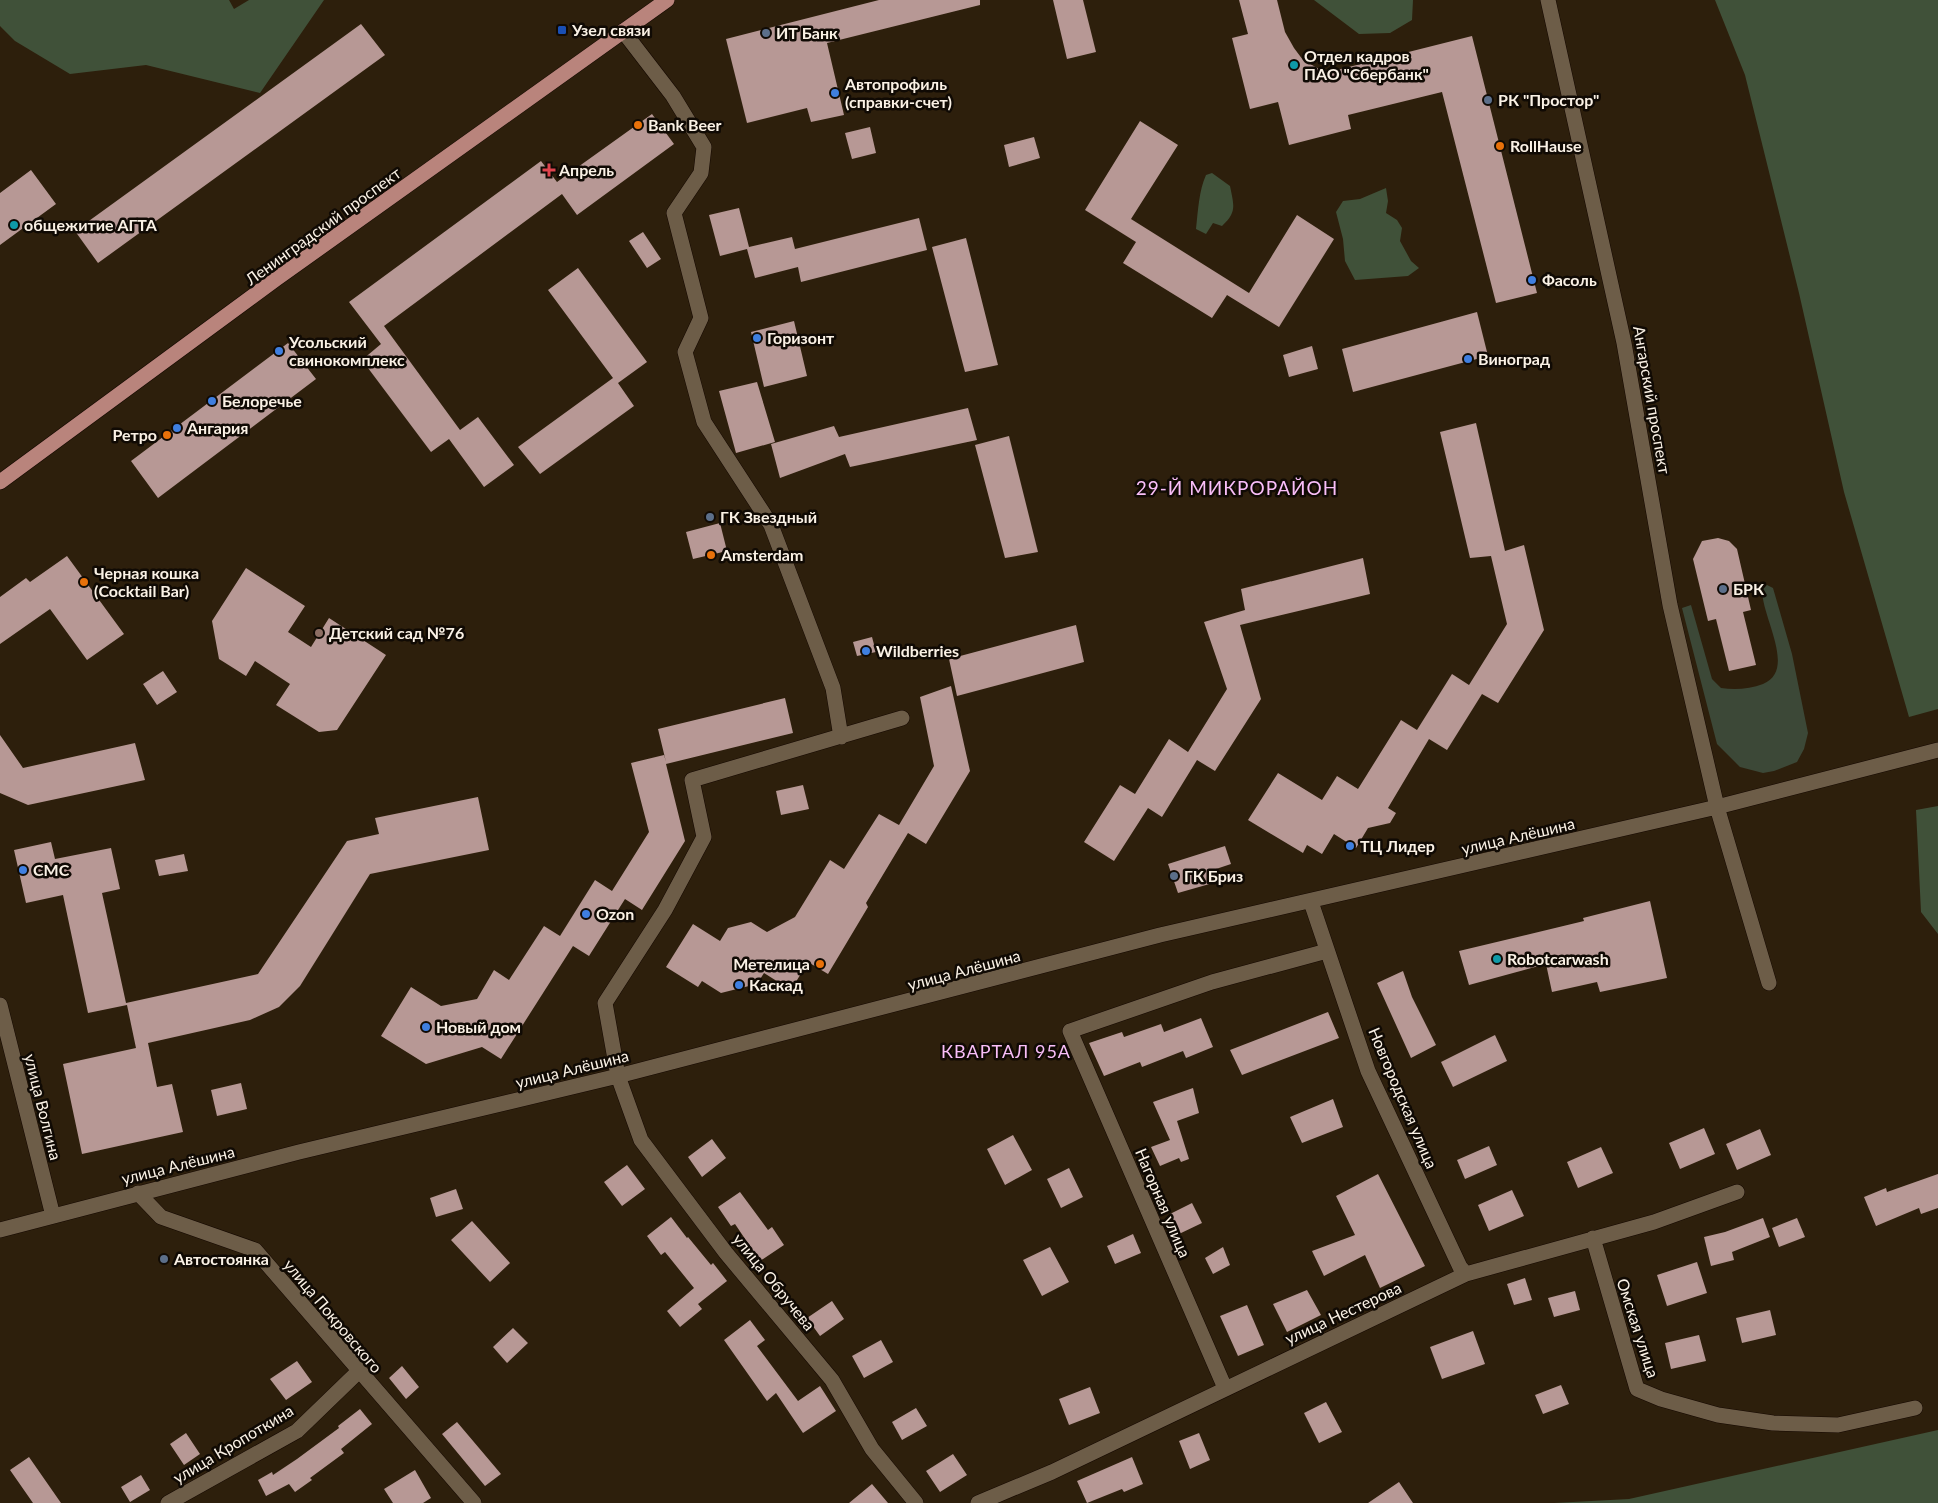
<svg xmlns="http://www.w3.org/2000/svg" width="1938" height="1503" font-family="Lato,sans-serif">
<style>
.green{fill:#3c4837}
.forest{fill:#405139}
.building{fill:#b79895}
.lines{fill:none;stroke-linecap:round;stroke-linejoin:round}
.minor-casing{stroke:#150800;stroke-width:16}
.major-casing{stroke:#150800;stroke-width:16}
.minor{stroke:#6d5d48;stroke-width:15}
.major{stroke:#b9847c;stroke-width:15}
.transit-dot{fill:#1a4fb4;stroke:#100a04;stroke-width:2}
.service-dot{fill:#5c6f8a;stroke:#100a04;stroke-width:2}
.culture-dot{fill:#0f9aa8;stroke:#100a04;stroke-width:2}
.shop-dot{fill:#3f7fe0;stroke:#100a04;stroke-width:2}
.food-dot{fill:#e8710a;stroke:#100a04;stroke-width:2}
.health-dot{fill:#e0444e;stroke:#100a04;stroke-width:2}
.education-dot{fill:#8d6e63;stroke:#100a04;stroke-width:2}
.labels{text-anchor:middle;stroke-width:5;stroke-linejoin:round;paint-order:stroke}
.poi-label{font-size:16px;font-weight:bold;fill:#faf1e5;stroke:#100a04;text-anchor:start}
.street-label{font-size:16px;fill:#faf1e5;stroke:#100a04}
.neighbourhood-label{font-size:18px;letter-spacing:1px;fill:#f9bef8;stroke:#100a04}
.quarter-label{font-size:19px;letter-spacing:1px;fill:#f9bef8;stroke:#100a04}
</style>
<rect width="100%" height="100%" fill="#2d1f0c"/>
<!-- green -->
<path class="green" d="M1767 585 1773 588 1792 654 1808 733 1804 749 1797 762 1774 771 1763 773 1740 767 1717 744 1682 608 1691 605 1712 679 1721 688C1735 690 1750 689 1763 684 1797 670 1762 618 1762 590Z"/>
<!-- forest -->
<path class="forest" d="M0 0H229L234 9 249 0H324L260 93 146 65 70 74 15 41 0 26Z
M1314 0H1413L1412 20 1390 33 1359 34Z
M1715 0H1938V709L1909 717 1844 492 1799 293 1745 75Z
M1212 173 1230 186C1234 206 1237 212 1222 226L1213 223 1206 234 1196 229C1198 211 1199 190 1206 175Z
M1386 188 1388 201 1386 213 1397 220 1402 228 1400 241 1411 261 1419 268 1408 276 1355 280 1345 261 1343 239 1336 212 1343 201 1360 199Z
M1938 806V934L1921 912 1916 810Z
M1938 1430V1503H1554L1629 1499Z"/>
<!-- building -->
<path class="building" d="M879 0H980V5L827 43 844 115 811 122 807 108 747 123 726 39Z
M1053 0H1083L1096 52 1067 59Z
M1239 0H1277L1285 32 1294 48 1303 60 1321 70H1337L1472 36 1537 293 1496 303 1442 92 1348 115 1351 129 1289 145 1278 102 1250 109 1232 38 1248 34Z
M361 24 385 55 98 263 75 231Z
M652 114 674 144 577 215 562 194 384 326 460 430 478 417 514 465 484 487 449 439 431 452 362 360 381 344 349 302 541 161 557 182Z
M1140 121 1178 145 1131 219 1249 293 1297 215 1334 239 1279 327 1227 295 1212 318 1123 263 1136 242 1085 210Z
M870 127 876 153 852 159 845 133Z
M1034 137 1040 158 1009 167 1004 145Z
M31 170 56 204 0 245V193Z
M739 208 749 247 792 237 795 249 919 218 927 250 801 282 798 267 755 278 747 249 720 256 709 215Z
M643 232 661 259 647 268 629 241Z
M966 238 998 365 965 372 932 247Z
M578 268 647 362 618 383 634 406 540 474 518 447 613 378 548 290Z
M1477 312 1488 356 1353 392 1342 349Z
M794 321 807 376 764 387 751 332Z
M288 343 316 379 158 498 131 461Z
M1312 346 1318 369 1289 377 1283 355Z
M757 382 775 442 736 453 719 391Z
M968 408 977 440 850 467 845 454 780 478 771 444 834 426 839 437Z
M1476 423 1505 551 1524 545 1544 630 1498 703 1482 694 1447 750 1429 739 1388 808 1396 813 1390 823 1368 828 1356 848 1334 834 1322 854 1307 845 1303 853 1248 820 1278 773 1322 800 1337 776 1358 789 1401 720 1417 730 1452 674 1469 685 1507 624 1491 556 1470 558 1440 432Z
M1009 436 1038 552 1005 558 975 445Z
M720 523 727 551 693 559 686 532Z
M1718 538 1729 541 1737 549 1751 610 1743 612 1756 665 1729 671 1716 619 1708 621 1693 559 1702 541Z
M67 556 124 634 87 660 50 609 0 644V597L26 578 30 582Z
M1363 558 1370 594 1240 625 1261 699 1215 771 1197 760 1162 817 1148 808 1114 861 1084 842 1120 785 1135 794 1169 739 1188 752 1227 689 1204 622 1245 610 1241 589Z
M246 568 305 606 288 632 311 647 329 618 386 655 337 730 319 732 276 705 290 684 255 661 246 676 219 659 212 621Z
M1076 625 1084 662 957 696 949 659Z
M872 637 876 652 857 656 853 642Z
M163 671 177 692 157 705 143 684Z
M951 686 970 771 926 844 908 833 866 903 868 907 828 974 808 962 791 990 764 973 757 984 721 993 702 981 698 987 666 967 693 924 720 941 728 928 751 922 767 932 795 917 830 860 844 869 879 814 899 825 934 766 920 697Z
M785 698 793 733 666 764 685 841 642 910 625 899 589 956 573 946 501 1059 482 1047 426 1064 381 1036 411 987 441 1006 477 999 494 970 509 980 544 926 560 936 595 880 612 891 649 832 631 763 664 755 666 762 658 729Z
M0 735 23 768 135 743 145 780 28 805 0 793Z
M803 785 809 809 781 815 776 791Z
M478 797 489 850 370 874 300 986 279 1007 250 1020 148 1043 157 1087 172 1084 183 1132 82 1154 63 1064 136 1048 127 1005 88 1013 63 895 26 903 14 850 51 842 55 859 111 848 120 889 102 893 126 1003 258 974 347 841 379 834 375 818Z
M1225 846 1231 864 1216 869 1220 881 1178 893 1168 864Z
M184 854 188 871 159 876 155 860Z
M1650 901 1667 978 1600 992 1597 982 1552 992 1546 964 1469 985 1459 951 1584 921 1583 918Z
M1403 971 1412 997 1436 1045 1411 1058 1377 983Z
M1328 1012 1339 1038 1242 1075 1230 1050Z
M1201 1018 1213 1047 1186 1058 1183 1051 1142 1067 1140 1062 1104 1076 1089 1043 1122 1032 1124 1037 1161 1024 1164 1032Z
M1495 1035 1507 1061 1453 1087 1441 1062Z
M241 1083 247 1109 217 1116 211 1090Z
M1193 1088 1199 1113 1177 1121 1189 1159 1181 1162 1179 1158 1160 1166 1151 1147 1170 1140 1153 1102Z
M1333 1099 1343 1127 1302 1143 1290 1117Z
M1704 1128 1715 1154 1680 1169 1669 1143Z
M1760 1129 1771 1155 1737 1170 1726 1144Z
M1013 1135 1032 1170 1005 1185 987 1149Z
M712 1139 726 1158 702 1177 688 1157Z
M1489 1146 1497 1165 1465 1179 1457 1160Z
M1601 1147 1613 1173 1578 1188 1567 1162Z
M627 1165 645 1189 622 1206 604 1182Z
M1069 1168 1083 1197 1061 1208 1047 1179Z
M1378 1174 1425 1266 1380 1288 1365 1255 1324 1276 1312 1251 1355 1235 1336 1196Z
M1938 1174V1208L1921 1214 1919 1208 1876 1226 1864 1197 1886 1188 1887 1192Z
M456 1189 463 1209 436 1217 430 1198Z
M1512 1190 1524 1216 1489 1231 1478 1205Z
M740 1192 768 1230 772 1227 784 1245 760 1261 735 1224 731 1226 718 1207Z
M1192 1203 1202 1223 1179 1234 1170 1214Z
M671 1217 687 1238 688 1237 711 1265 713 1263 727 1281 698 1304 702 1309 680 1327 667 1311 694 1288 665 1252 661 1255 647 1236Z
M1763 1218 1770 1237 1732 1252 1734 1260 1711 1266 1704 1237 1725 1232Z
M1797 1218 1805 1237 1779 1247 1772 1228Z
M472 1221 510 1263 490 1282 451 1240Z
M1133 1234 1141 1253 1115 1264 1107 1246Z
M1050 1247 1069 1282 1042 1296 1023 1260Z
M1223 1247 1230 1265 1213 1274 1205 1258Z
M1697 1262 1707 1293 1667 1306 1657 1275Z
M1525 1278 1532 1300 1514 1305 1507 1284Z
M1307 1290 1321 1315 1287 1332 1273 1304Z
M1575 1291 1580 1310 1554 1317 1548 1298Z
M832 1301 844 1319 820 1336 807 1318Z
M1247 1305 1264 1345 1238 1356 1220 1316Z
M1770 1310 1776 1335 1742 1343 1736 1318Z
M750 1320 765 1340 757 1346 798 1401 820 1386 836 1411 803 1433 776 1393 767 1401 724 1340Z
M513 1328 528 1343 507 1363 493 1347Z
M1473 1331 1485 1364 1442 1379 1430 1347Z
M1699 1335 1706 1361 1671 1369 1665 1343Z
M881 1340 893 1362 864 1378 852 1356Z
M297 1361 312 1382 286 1400 270 1379Z
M402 1366 419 1387 406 1399 389 1378Z
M1561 1385 1569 1404 1543 1414 1535 1395Z
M1090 1387 1100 1413 1069 1425 1059 1399Z
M1326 1402 1342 1432 1319 1443 1304 1413Z
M916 1408 927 1426 902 1440 892 1422Z
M360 1409 372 1424 341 1449 344 1453 310 1478 312 1480 295 1492 289 1484 266 1496 258 1480 272 1472 273 1475 297 1459 339 1428 338 1426Z
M457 1422 501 1474 485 1486 442 1434Z
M186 1433 200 1454 184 1465 170 1444Z
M1199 1433 1210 1460 1190 1469 1179 1441Z
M953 1454 967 1475 940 1492 926 1471Z
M29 1457 61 1503H33L10 1470Z
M1132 1457 1143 1484 1124 1492 1122 1489 1087 1503 1077 1481Z
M415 1470 431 1498 423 1503H393L384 1489Z
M141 1475 150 1490 130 1502 121 1487Z
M1399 1482 1413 1503H1368Z
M872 1484 888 1503H849Z"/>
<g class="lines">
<defs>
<path id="minor" d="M1548 0 1624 343 1670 605 1717 807 1769 983
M623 31 673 96 704 147 701 173 674 213 701 318 685 352 704 422 771 525 833 688 841 737
M902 718 692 780 704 837 665 910 605 1003 618 1076 641 1140 726 1253 832 1380 872 1449 916 1503
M1311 902 1368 1071 1460 1267 1466 1274
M0 1005 53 1216
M138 1193 161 1217 255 1250 474 1503
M0 1230 299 1152 618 1076 1160 935 1717 807 1938 750
M1593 1238 1637 1389 1661 1399 1718 1415 1773 1423 1838 1425 1915 1408
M1225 1388 1070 1031 1212 982 1327 951
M168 1503 297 1431 358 1372
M978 1503 1052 1472 1466 1274 1654 1222 1737 1192"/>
<path id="major" d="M0 482 276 279 667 0"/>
</defs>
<!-- minor casing -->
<use href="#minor" class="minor-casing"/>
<!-- major casing -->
<use href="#major" class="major-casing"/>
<!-- minor -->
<use href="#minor" class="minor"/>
<!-- major -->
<use href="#major" class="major"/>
</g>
<!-- markers -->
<rect class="transit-dot" x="557" y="25" width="10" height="10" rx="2.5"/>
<g class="service-dot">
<circle cx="766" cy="33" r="5"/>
<circle cx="1488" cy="100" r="5"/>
<circle cx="710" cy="517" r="5"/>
<circle cx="1723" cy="589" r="5"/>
<circle cx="1174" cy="876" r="5"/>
<circle cx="164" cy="1259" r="5"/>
</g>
<g class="culture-dot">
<circle cx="1294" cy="65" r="5"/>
<circle cx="14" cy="225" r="5"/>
<circle cx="1497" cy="959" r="5"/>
</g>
<g class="shop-dot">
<circle cx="835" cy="93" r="5"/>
<circle cx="1532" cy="280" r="5"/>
<circle cx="757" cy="338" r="5"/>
<circle cx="279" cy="351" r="5"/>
<circle cx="1468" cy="359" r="5"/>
<circle cx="212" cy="401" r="5"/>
<circle cx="177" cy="428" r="5"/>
<circle cx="866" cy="651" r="5"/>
<circle cx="1350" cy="846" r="5"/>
<circle cx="23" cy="870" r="5"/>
<circle cx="586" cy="914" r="5"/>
<circle cx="739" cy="985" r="5"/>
<circle cx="426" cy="1027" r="5"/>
</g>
<g class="food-dot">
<circle cx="638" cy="125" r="5"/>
<circle cx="1500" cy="146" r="5"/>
<circle cx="167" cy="435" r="5"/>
<circle cx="711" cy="555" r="5"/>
<circle cx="84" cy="582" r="5"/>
<circle cx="820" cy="964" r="5"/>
</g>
<path class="health-dot" d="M546.5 162.5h5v5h5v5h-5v5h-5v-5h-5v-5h5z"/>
<circle class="education-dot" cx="319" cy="633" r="5"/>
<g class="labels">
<!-- poi labels -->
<g class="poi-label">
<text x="572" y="36">Узел связи</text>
<text x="776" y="39">ИТ Банк</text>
<text x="1304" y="62">Отдел кадров<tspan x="1304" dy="18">ПАО "Сбербанк"</tspan></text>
<text x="845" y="90">Автопрофиль<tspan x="845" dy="18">(справки-счет)</tspan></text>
<text x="1498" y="106">РК "Простор"</text>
<text x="648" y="131">Bank Beer</text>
<text x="1510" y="152">RollHause</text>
<text x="559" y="176">Апрель</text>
<text x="24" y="231">общежитие АГТА</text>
<text x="1542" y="286">Фасоль</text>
<text x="767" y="344">Горизонт</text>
<text x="289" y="348">Усольский<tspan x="289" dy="18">свинокомплекс</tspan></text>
<text x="1478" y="365">Виноград</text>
<text x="222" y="407">Белоречье</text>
<text x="187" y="434">Ангария</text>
<text x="157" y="441" text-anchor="end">Ретро</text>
<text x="720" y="523">ГК Звездный</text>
<text x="721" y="561">Amsterdam</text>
<text x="94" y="579">Черная кошка<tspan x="94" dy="18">(Cocktail Bar)</tspan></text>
<text x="1733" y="595">БРК</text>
<text x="329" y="639">Детский сад №76</text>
<text x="876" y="657">Wildberries</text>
<text x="1360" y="852">ТЦ Лидер</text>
<text x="33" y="876">СМС</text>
<text x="1184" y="882">ГК Бриз</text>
<text x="596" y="920">Ozon</text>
<text x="1507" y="965">Robotcarwash</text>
<text x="810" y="970" text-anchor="end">Метелица</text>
<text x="749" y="991">Каскад</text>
<text x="436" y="1033">Новый дом</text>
<text x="174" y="1265">Автостоянка</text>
</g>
<!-- street labels -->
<g class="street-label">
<text transform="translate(323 226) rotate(-36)" y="6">Ленинградский проспект</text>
<text transform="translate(1652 400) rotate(80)" y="6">Ангарский проспект</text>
<text transform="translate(1518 836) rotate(-13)" y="6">улица Алёшина</text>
<text transform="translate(964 970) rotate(-15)" y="6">улица Алёшина</text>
<text transform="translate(572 1069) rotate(-14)" y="6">улица Алёшина</text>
<text transform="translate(1403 1098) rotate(67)" y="6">Новгородская улица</text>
<text transform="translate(43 1107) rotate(76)" y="6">улица Волгина</text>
<text transform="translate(178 1165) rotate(-14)" y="6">улица Алёшина</text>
<text transform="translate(1163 1203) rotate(67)" y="6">Нагорная улица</text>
<text transform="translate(774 1282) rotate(51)" y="6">улица Обручева</text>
<text transform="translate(1343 1313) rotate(-25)" y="6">улица Нестерова</text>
<text transform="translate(333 1316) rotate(50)" y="6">улица Покровского</text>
<text transform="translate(1638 1328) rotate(72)" y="6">Омская улица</text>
<text transform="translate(233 1444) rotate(-31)" y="6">улица Кропоткина</text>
</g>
<!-- neighbourhood labels -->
<g class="neighbourhood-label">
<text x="1006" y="1058">КВАРТАЛ 95А</text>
</g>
<!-- quarter labels -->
<g class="quarter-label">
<text x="1237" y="495">29-Й МИКРОРАЙОН</text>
</g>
</g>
</svg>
